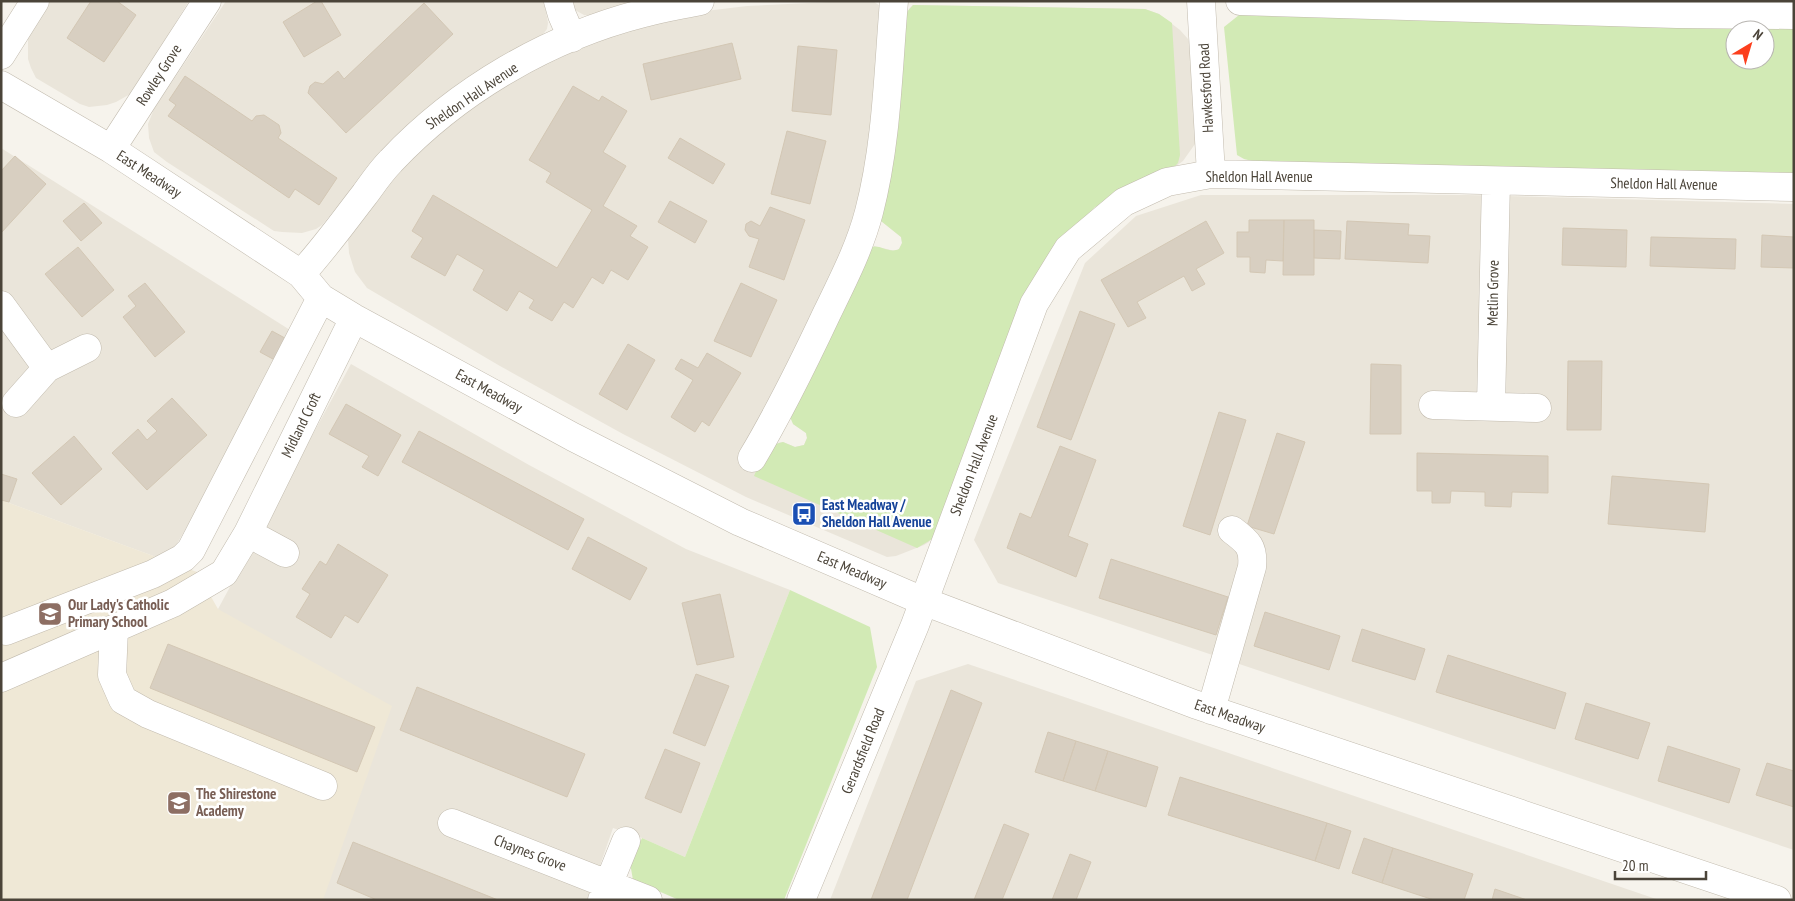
<svg xmlns="http://www.w3.org/2000/svg" width="1795" height="901" font-family="'PT Sans Narrow',sans-serif">
<style>
.residential{fill:#eae5da}
.education{fill:#efe8d6}
.green{fill:#d2eab5;fill-rule:evenodd}
.building{fill:#d8cfc1;stroke:#d3c7b4}
.lines{fill:none;stroke-linecap:round;stroke-linejoin:round}
.minor-casing{stroke:#c2bbae;stroke-width:29}
.minor{stroke:#fff;stroke-width:28}
.labels{text-anchor:middle;stroke-width:5;stroke-linejoin:round;paint-order:stroke}
.street-label{font-size:15px;fill:#4b4439;stroke:#fff}
.transit-label{font-size:15px;font-weight:bold;fill:#164399;stroke:#fff;text-anchor:start}
.education-label{font-size:15px;font-weight:bold;fill:#785e54;stroke:#fff;text-anchor:start}
</style>
<rect width="100%" height="100%" fill="#f6f3ec"/>
<!-- residential -->
<path class="residential" d="M48 1H189L132 93 116 102 107 105 89 107 80 104 36 78 31 68 28 59V38Z
M226 1H544L548 23 547 29 541 37 357 183 322 225 316 229 302 233 282 232 274 231 167 162 154 152 149 138 148 124 154 109Z
M570 1H648L594 16 584 15 575 10Z
M850 1H873L883 8 872 146 847 250 739 460 778 443 783 442 795 447 804 445 807 438 806 433 793 424 874 246 895 251 899 249 902 243 901 237 881 221 909 9 913 5 1145 9 1159 14 1180 30 1188 39 1192 51 1197 133 1195 144 1183 161 1172 169 1095 207 1062 242 929 542 924 545 896 556 887 557 746 497 623 434 500 366 367 288 355 272 349 253 348 239 354 223 401 164 484 95 535 66 584 45 689 13 747 6Z
M1 148 298 335 167 561 1 500Z
M1201 195H1467L1794 204V850L998 583 974 540 1085 263 1136 216Z
M351 364 529 465 686 549 790 590 685 857 642 838 613 828 588 900H323L218 609Z
M968 664 1659 900H830L916 681Z"/>
<!-- education -->
<path class="education" d="M1 500 197 572 218 609 392 706 323 900H1Z"/>
<!-- green -->
<path class="green" d="M913 5 1145 9 1159 14 1172 23 1180 155 1178 163 1172 169 1095 207 1062 242 934 538 917 548 754 476C761 459 764 446 783 442L795 447 804 445 807 438 806 433 793 424 790 417 871 247C880 244 889 254 899 249L902 243 901 237 881 221 879 212 905 14Z
M1251 12 1794 22V173L1260 163 1244 159 1237 155 1224 27 1239 15ZM1735 30H1765V60H1735Z
M790 590 870 627 877 667 784 900H679L633 880 630 863 642 838 685 857Z"/>
<!-- building -->
<path class="building" d="M91 1H117L136 15 104 62 67 38Z
M317 1H321L341 35 304 57 283 22Z
M424 3 453 34 346 133 308 93 310 86 315 82 323 84 338 71 344 79Z
M732 43 741 79 651 100 643 64Z
M798 46 837 50 831 115 792 111Z
M185 76 252 121 256 116 264 115 279 125 281 133 278 138 337 178 319 205 295 189 289 198 168 116 176 105 169 100Z
M573 86 599 101 602 96 627 111 603 152 626 166 603 206 637 226 630 236 648 247 628 280 611 270 603 284 592 277 573 308 564 302 552 321 529 308 534 300 519 291 507 311 473 290 484 270 457 254 445 276 411 257 423 238 412 231 433 195 557 268 592 210 546 182 551 173 529 160Z
M787 131 826 141 810 204 771 194Z
M680 138 725 164 713 184 668 158Z
M15 156 46 184 1 233V171Z
M670 201 707 221 695 243 658 222Z
M84 203 102 223 81 241 63 221Z
M770 207 805 220 784 280 749 267 759 239 749 236 745 230 746 224 751 221 760 226Z
M1249 220H1284L1283 261 1266 260 1265 273 1250 272V257H1237V232H1249Z
M1284 220H1314V275H1283Z
M1206 221 1224 253 1196 269 1205 284 1192 291 1184 276 1137 302 1146 318 1128 327 1101 280Z
M1347 221 1409 224 1408 235 1430 236 1428 263 1345 259Z
M1563 228 1627 230 1626 267 1562 265Z
M1314 230 1341 231 1340 259 1314 258Z
M1762 235 1794 237V268L1761 267Z
M1651 237 1736 239 1735 269 1650 266Z
M78 247 114 290 82 317 45 274Z
M145 283 185 332 155 357 123 317 136 306 128 296Z
M741 283 777 300 751 357 714 341Z
M1080 311 1115 324 1071 440 1037 427Z
M272 331 294 343 282 364 260 352Z
M628 344 655 360 627 410 599 394Z
M707 353 741 373 709 426 702 421 695 432 671 417 693 380 675 369 681 359 698 368Z
M1568 361H1602L1601 430H1567Z
M1371 364 1401 365V434H1370Z
M172 398 207 435 147 490 112 453 138 429 147 440 157 431 147 421Z
M346 404 401 435 378 476 362 467 369 456 329 434Z
M1219 412 1246 420 1210 535 1183 526Z
M419 431 584 519 568 550 402 462Z
M1277 433 1305 442 1274 534 1247 526Z
M74 436 102 469 61 505 32 473Z
M1060 446 1096 460 1068 536 1088 544 1076 577 1007 548 1020 513 1031 518Z
M1417 453 1548 456V493L1512 492 1511 507 1485 506V492L1451 491 1450 503H1432V491H1417Z
M1 474 17 479 9 502 1 500Z
M1612 476 1709 484 1705 532 1608 524Z
M588 537 647 568 630 600 572 569Z
M338 544 388 575 358 623 345 615 331 638 296 617 310 594 302 589 320 561 326 565Z
M1111 559 1228 597 1216 635 1099 598Z
M720 594 734 657 697 665 682 603Z
M1265 612 1340 636 1329 670 1254 646Z
M1362 629 1425 649 1415 680 1352 661Z
M168 644 375 727 357 772 150 688Z
M1448 655 1566 693 1555 729 1436 692Z
M696 674 729 686 705 746 673 733Z
M417 687 585 754 567 797 400 730Z
M951 690 982 703 907 900H871Z
M1586 703 1650 723 1638 759 1575 739Z
M1048 732 1076 741 1063 781 1035 772Z
M1076 741 1108 751 1095 791 1063 781Z
M1668 746 1740 769 1729 803 1658 781Z
M665 749 700 763 681 813 645 798Z
M1108 751 1158 767 1146 807 1095 791Z
M1767 763 1794 771V807L1756 795Z
M1180 777 1327 823 1315 861 1168 815Z
M1327 823 1351 831 1339 869 1315 861Z
M1004 824 1029 834 1002 900H974Z
M1364 838 1393 848 1382 883 1352 873Z
M353 842 498 900H377L337 883Z
M1393 848 1473 874 1464 900H1434L1382 883Z
M1070 854 1091 862 1076 900H1052Z
M1495 889 1527 900H1492Z"/>
<g class="lines">
<defs>
<path id="minor" d="M558 1 562 15 572 38
M1201 1 1211 174
M1240 1 1677 14 1794 15
M1 55 35 1
M1 85 111 149 301 274 321 298 354 318 573 437 740 522 923 601 1194 704 1777 900
M111 149 207 1
M301 274C324 249 344 221 365 194 373 183 381 171 391 161 458 90 549 37 644 13 662 8 681 5 700 1
M1 305 47 368
M16 403 47 368 87 348
M1433 405 1537 408
M1491 406 1496 181
M752 458C780 411 804 362 827 313 843 280 860 247 869 212 887 143 888 71 894 1
M248 533 285 553
M114 629 112 675 123 700 148 714 323 786
M6 631 153 574 183 558 191 550 321 298
M1 678 173 603 224 573 248 533 354 318
M1211 710 1252 567C1254 547 1248 542 1232 530
M452 823 648 900
M602 900 626 841
M801 900 915 625 1034 304 1068 249 1124 202 1167 182 1211 174 1794 187"/>
</defs>
<!-- minor casing -->
<use href="#minor" class="minor-casing"/>
<!-- minor -->
<use href="#minor" class="minor"/>
</g>
<!-- icons -->
<defs>
<symbol id="bus-square" viewBox="-11 -11 22 22"><rect x="-9" y="-9" width="18" height="18" rx="4" fill="#1a4fb4" stroke="#fff"/><path d="M-5-6H5V4H4V6H2V4H-2V6H-4V4H-5ZM-3.5-4V0h7V-4ZM-3.5 1.2v1.5H-2V1.2ZM2 1.2v1.5H3.5V1.2Z" fill="#fff"/></symbol>
<symbol id="school-square" viewBox="-11 -11 22 22"><rect x="-9" y="-9" width="18" height="18" rx="4" fill="#8d6e63" stroke="#fff"/><path d="M0-5L7-2L0 1L-7-2ZM-4 1L0 2.5L4 1V4Q0 6-4 4Z" fill="#fff"/></symbol>
</defs>
<g fill-rule="evenodd">
<use href="#bus-square" x="790" y="500" width="28" height="28"/>
<use href="#school-square" x="36" y="600" width="28" height="28"/>
<use href="#school-square" x="165" y="789" width="28" height="28"/>
</g>
<g class="labels">
<!-- street labels -->
<g class="street-label">
<text transform="translate(159 75) rotate(-57)" y="5">Rowley Grove</text>
<text transform="translate(1206 88) rotate(-93)" y="5">Hawkesford Road</text>
<text transform="translate(472 96) rotate(-34)" y="5">Sheldon Hall Avenue</text>
<text transform="translate(149 174) rotate(33)" y="5">East Meadway</text>
<text x="1259" y="182">Sheldon Hall Avenue</text>
<text transform="translate(1664 184) rotate(1)" y="5">Sheldon Hall Avenue</text>
<text transform="translate(1493 293) rotate(-89)" y="5">Metlin Grove</text>
<text transform="translate(489 391) rotate(29)" y="5">East Meadway</text>
<text transform="translate(301 425) rotate(-64)" y="5">Midland Croft</text>
<text transform="translate(974 465) rotate(-69)" y="5">Sheldon Hall Avenue</text>
<text transform="translate(852 570) rotate(23)" y="5">East Meadway</text>
<text transform="translate(1230 716) rotate(19)" y="5">East Meadway</text>
<text transform="translate(863 751) rotate(-68)" y="5">Gerardsfield Road</text>
<text transform="translate(530 853) rotate(21)" y="5">Chaynes Grove</text>
</g>
<!-- transit labels -->
<g class="transit-label">
<text x="822" y="510">East Meadway /<tspan x="822" dy="17">Sheldon Hall Avenue</tspan></text>
</g>
<!-- education labels -->
<g class="education-label">
<text x="68" y="610">Our Lady's Catholic<tspan x="68" dy="17">Primary School</tspan></text>
<text x="196" y="799">The Shirestone<tspan x="196" dy="17">Academy</tspan></text>
</g>
</g>
<!-- border -->
<rect width="1795" height="901" fill="none" stroke="#4b4439" stroke-width="5"/>
<!-- north arrow -->
<g transform="translate(1750 45) rotate(38)"><circle r="24" fill="#ffffff" stroke="#b7b4b0"/>
<path d="M0-4L9 19L0 12L-9 19Z" fill="#fc3f1d"/>
<text y="-8" font-size="14" font-weight="bold" text-anchor="middle" fill="#4b4439">N</text>
</g>
<!-- scale -->
<path d="M1615 871v8h91v-8" fill="none" stroke="#4b4439" stroke-width="2.5"/>
<text x="1622" y="871" font-size="15" fill="#4b4439" stroke="#ffffff" stroke-width="4" paint-order="stroke">20 m</text>
</svg>
